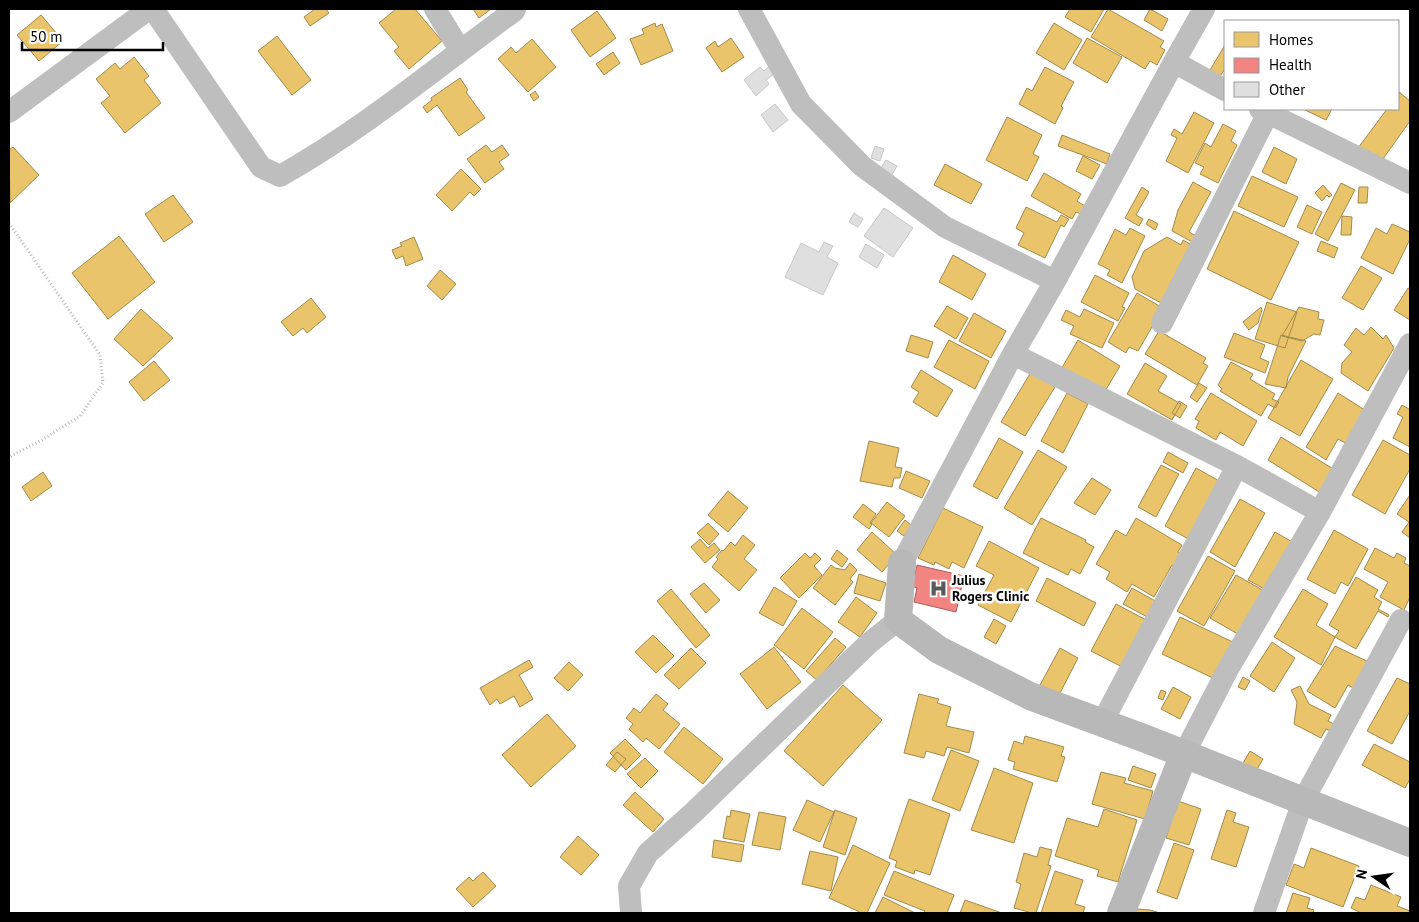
<svg xmlns="http://www.w3.org/2000/svg" width="1419" height="922" font-family="'PT Sans',sans-serif">
<style>
.homes{fill:#e9c46a;stroke:#a3894a}
.health{fill:#f28482;stroke:#a95c5b}
.building{fill:#dfdfdf;stroke:#c7c7c7}
.lines{fill:none;stroke-linecap:round;stroke-linejoin:round}
.path{stroke:#b9b9b9;stroke-width:3;stroke-dasharray:1 2.5;stroke-linecap:butt}
.street{stroke:#bebebe;stroke-width:22}
.secondary{stroke:#b8b8b8;stroke-width:28}
.labels{text-anchor:middle;stroke-width:5;stroke-linejoin:round;paint-order:stroke}
.poi-label{font-size:14px;font-weight:bold;fill:#000;stroke:#fff;text-anchor:start}
</style>
<rect width="100%" height="100%" fill="#fff"/>
<!-- homes -->
<path class="homes" d="M315 9H326L329 13 310 26 304 17Z
M396 9H415L442 41 409 69 394 51 399 47 379 23Z
M473 9H491L479 18Z
M1070 9H1104L1091 32 1065 17Z
M1108 9 1164 41 1160 47 1165 50 1157 65 1150 61 1145 69 1091 37Z
M1150 9 1168 19 1162 31 1144 20Z
M597 11 616 38 590 57 571 30Z
M41 15 63 41 39 61 17 35Z
M655 23 656 27 662 24 673 51 641 65 630 39 644 34 642 29Z
M1054 23 1082 40 1064 70 1036 53Z
M277 36 311 80 292 95 258 51Z
M731 38 744 57 722 72 706 48 715 41 718 47Z
M1087 38 1122 57 1107 83 1073 63Z
M532 39 556 67 528 92 498 59 511 47 516 53Z
M1225 45V69L1220 76 1210 70Z
M613 52 620 63 604 75 596 64Z
M134 57 149 76 144 80 161 103 125 133 101 103 110 96 96 79 115 63 120 69Z
M1045 67 1074 82 1061 106 1063 108 1055 124 1019 104 1027 88 1032 91Z
M460 78 468 90 466 92 485 118 459 136 437 105 427 113 423 107 432 100 431 98Z
M535 91 539 97 534 101 530 95Z
M1399 92 1410 101V121L1380 163 1358 148 1387 109H1398Z
M1303 109H1332L1326 120Z
M1194 112 1214 123 1188 173 1166 161 1177 138 1171 135 1174 129 1182 134Z
M1007 117 1042 135 1033 154 1039 157 1027 181 986 160Z
M1223 124 1236 131 1231 141 1237 145 1218 183 1200 174 1204 167 1195 163 1205 143 1211 147Z
M1062 135 1110 154 1107 164 1058 146Z
M486 145 492 152 502 145 509 155 499 162 504 169 485 183 467 159Z
M13 147 39 175 10 203 9 150Z
M1274 147 1297 159 1286 184 1262 172Z
M1083 156 1100 165 1092 179 1076 171Z
M945 164 982 184 971 204 934 185Z
M461 169 481 189 474 196 470 192 452 211 436 195Z
M1044 173 1081 194 1077 201 1085 206 1081 214 1076 212 1072 219 1031 196Z
M1252 176 1298 197 1284 227 1238 206Z
M1193 182 1211 192 1189 232 1200 238 1196 244 1172 231 1178 210Z
M1341 183 1355 190 1328 241 1315 234Z
M1323 185 1332 195 1329 197 1327 195 1322 201 1315 193Z
M1142 187 1149 192 1136 215 1143 219 1139 226 1125 218Z
M1359 187H1368L1367 203H1358Z
M173 195 193 222 164 242 145 214Z
M1307 205 1322 212 1312 234 1297 227Z
M1026 207 1057 222 1061 215 1069 219 1064 227 1061 225 1045 258 1018 245 1024 233 1016 228Z
M1234 211 1299 242 1271 300 1207 269Z
M1342 216 1352 217 1351 235H1341Z
M1149 219 1158 224 1155 230 1146 224Z
M1392 224 1410 232V239L1393 274 1361 258 1376 228 1387 234Z
M1130 228 1145 236 1122 283 1107 275 1110 270 1098 264 1115 229 1126 235Z
M119 236 155 282 108 319 72 273Z
M414 237 423 259 406 266 403 256 396 259 392 250 402 246 400 243Z
M1167 237 1181 245 1183 240 1195 247 1165 305 1135 289 1132 277 1144 251Z
M1321 241 1338 248 1334 258 1317 251Z
M953 255 986 274 972 300 939 282Z
M1361 266 1382 278 1363 310 1342 298Z
M440 270 456 284 442 300 427 286Z
M1095 275 1129 293 1122 307 1125 308 1118 321 1081 302Z
M1408 288 1410 289V320L1394 310Z
M1137 293 1163 308 1138 351 1129 347 1126 353 1108 342Z
M311 298 326 317 307 333 303 328 293 336 281 322Z
M1267 302 1297 312 1285 348 1255 339Z
M947 306 968 318 956 339 934 326Z
M1261 307 1262 310 1258 323 1249 330 1243 322Z
M1299 307 1319 312 1318 319 1324 320 1320 335 1314 334 1302 341 1282 336Z
M141 309 173 338 143 366 114 339Z
M1084 309 1114 323 1102 348 1070 334 1074 326 1061 320 1066 310 1080 317Z
M974 313 1006 331 991 358 959 341Z
M1371 327 1383 339 1386 335 1394 348 1368 391 1341 373 1342 363 1352 352 1344 345 1356 328 1364 335Z
M1159 331 1206 358 1203 363 1208 366 1197 385 1145 354Z
M1234 333 1265 345 1260 358 1269 362 1265 373 1224 357Z
M911 335 933 342 928 358 906 351Z
M1281 335 1306 341 1288 377 1286 388 1265 384Z
M949 340 989 361 975 389 934 367Z
M1078 340 1120 366 1104 393 1060 371Z
M1301 360 1333 379 1300 436 1268 418Z
M154 361 170 380 144 401 129 382Z
M1231 362 1253 374 1250 379 1275 394 1272 399 1279 402 1275 408 1268 404 1261 416 1220 391 1222 389 1218 385Z
M1145 363 1167 376 1158 391 1181 404 1172 420 1127 394Z
M921 370 953 390 937 417 913 402 919 392 911 387Z
M1031 372 1055 387 1025 436 1001 422Z
M1199 383 1207 388 1197 402 1190 397Z
M1067 393 1088 404 1063 453 1041 441Z
M1211 393 1257 421 1243 446 1220 432 1216 440 1196 428 1199 421 1195 419Z
M1338 393 1368 412 1349 445 1338 439 1326 460 1306 447Z
M1179 401 1187 406 1180 418 1172 413Z
M1402 405 1409 409 1410 408V447L1393 438 1403 417 1397 414Z
M1281 437 1335 470 1321 493 1268 460Z
M999 438 1023 452 997 499 973 486Z
M1383 440 1410 455V469L1385 514 1352 495Z
M869 441 899 448 895 467 902 468 900 478H894L892 487 860 481Z
M1038 450 1067 467 1032 525 1004 508Z
M1168 452 1188 463 1183 473 1163 462Z
M1161 465 1179 474 1156 517 1138 507Z
M1196 468 1223 483 1192 541 1165 526Z
M906 471 930 481 922 498 899 488Z
M43 472 52 486 31 501 22 487Z
M1092 478 1111 490 1095 515 1074 503Z
M728 491 748 508 728 532 708 515Z
M1410 495V538L1402 532 1409 522 1397 514Z
M1240 499 1265 513 1235 567 1210 552Z
M887 502 905 516 889 537 871 523Z
M863 504 876 514 870 523 872 524 869 529 853 517Z
M943 508 983 527 964 568 952 562 949 569 935 562 934 565 918 558Z
M1041 518 1086 540 1085 542 1094 547 1080 574 1071 569 1068 575 1023 553Z
M1136 518 1182 545 1178 552 1185 556 1178 568 1172 565 1154 597 1132 584 1127 592 1106 579 1110 572 1096 564 1116 530 1126 536Z
M905 520 912 526 904 536 897 531Z
M708 523 719 534 709 545 697 533Z
M1334 530 1368 549 1348 586 1341 582 1335 594 1307 579Z
M872 532 897 555 882 572 857 550Z
M1275 532 1294 543 1268 591 1248 580Z
M743 535 755 545 744 559 757 570 739 591 712 567 718 559 716 557 722 550 723 551 731 542 735 546Z
M700 539 708 548 714 543 720 550 705 563 691 547Z
M989 541 1039 568 1011 622 978 605 994 575 976 566Z
M1375 548 1394 558 1397 553 1406 558 1404 563 1410 566V597L1404 610 1380 597 1388 582 1364 569Z
M837 550 848 559 842 567 831 559Z
M805 553 810 558 815 553 821 559 814 566 822 575 799 598 780 578Z
M1208 556 1235 571 1204 626 1177 611Z
M850 563 857 570 850 579 853 582 835 605 813 588 831 565 835 568 845 570Z
M859 574 886 583 880 601 854 593Z
M1236 575 1268 593 1243 637 1210 618Z
M1356 577 1378 590 1374 597 1382 602 1378 609 1389 615 1388 617 1378 611 1356 649 1335 637 1339 631 1329 625Z
M1047 578 1096 603 1084 626 1036 601Z
M704 583 720 600 706 613 690 594Z
M774 587 797 601 783 626 759 613Z
M1132 588 1159 603 1151 619 1123 604Z
M671 589 710 635 696 648 657 601Z
M1303 589 1328 604 1316 625 1335 637 1321 665 1274 637Z
M856 597 877 613 860 637 838 622Z
M1116 604 1150 622 1126 669 1091 651Z
M802 608 833 632 804 669 774 645Z
M1180 617 1237 644 1215 679 1162 654Z
M994 619 1006 626 996 644 984 637Z
M653 635 674 656 656 673 635 652Z
M835 638 846 647 817 680 806 671Z
M1272 642 1295 658 1274 692 1250 676Z
M1335 646 1373 664 1357 690 1348 685 1335 708 1307 691Z
M774 647 801 682 767 709 740 674Z
M691 648 706 663 679 689 664 675Z
M1060 648 1078 658 1059 695 1040 685Z
M529 660 533 667 519 675 533 699 520 707 514 696 500 704 497 699 490 705 480 688Z
M569 662 583 675 568 691 554 678Z
M1243 677 1250 681 1245 690 1238 687Z
M1397 678 1410 684V711L1392 744 1367 731Z
M843 685 882 720 823 786 784 751Z
M1300 686 1309 704 1331 715 1328 721 1336 725 1333 732 1326 729 1321 738 1294 724 1297 702 1291 690Z
M1173 687 1191 697 1180 719 1161 709Z
M1161 690 1166 692 1163 700 1158 698Z
M656 694 668 704 663 710 680 724 659 749 646 738 643 742 629 729 633 724 626 718 634 708 640 713Z
M919 694 939 699 937 703 951 707 946 726 974 732 969 753 947 747 944 756 926 751 924 758 904 753Z
M547 714 576 746 531 787 502 755Z
M684 727 723 759 703 784 664 752Z
M1025 736 1064 747 1061 756 1065 757 1057 782 1013 769 1015 762 1008 760 1014 741 1023 744Z
M625 739 641 755 626 770 610 753Z
M1374 744 1410 762V779L1405 788 1362 765Z
M951 750 979 761 960 811 932 800Z
M1250 751 1263 759 1252 778 1239 770Z
M617 752 626 759 615 772 606 765Z
M645 758 658 771 641 788 627 774Z
M1133 766 1156 774 1151 788 1128 780Z
M994 768 1033 783 1014 843 971 830Z
M1101 772 1126 778 1124 783 1153 791 1145 819 1092 804Z
M635 792 664 819 653 832 623 805Z
M909 799 950 814 930 875 915 870 914 874 895 867 897 861 889 858Z
M807 800 834 812 820 842 793 830Z
M1178 801 1201 809 1189 845 1166 838Z
M1104 809 1137 820 1118 882 1097 876 1099 870 1055 856 1067 818 1098 827Z
M731 810 750 814 744 842 723 838 727 816 730 817Z
M835 810 857 818 845 855 823 847Z
M1227 810 1236 813 1233 822 1249 827 1236 867 1211 859Z
M759 812 786 817 780 850 752 845Z
M578 836 599 855 581 875 560 857Z
M714 840 744 845 741 862 712 857Z
M1174 843 1194 850 1177 899 1157 892Z
M853 845 890 863 867 913H862L829 898Z
M1040 847 1052 850 1048 865 1051 866 1036 913H1032L1014 908 1021 884 1016 882 1024 853 1037 857Z
M1311 848 1359 866 1343 907 1286 885 1294 864 1304 868Z
M810 851 838 857 831 891 802 884Z
M894 871 954 895 947 913H924L925 911 884 895Z
M1055 871 1083 880 1075 904 1085 907 1083 913H1041Z
M483 872 496 886 473 907 456 889 469 877 473 881Z
M1371 885 1401 897 1397 906 1410 911V913H1361L1351 908 1356 897 1365 900Z
M1293 893 1310 898 1307 908 1314 910 1313 913H1286Z
M883 897 915 913H875Z
M965 900 1002 913H960Z
M1137 909 1150 910 1160 913H1135Z"/>
<!-- health -->
<path class="health" d="M917 565 964 576 956 612 914 602 917 588 912 586Z"/>
<!-- building -->
<path class="building" d="M770 66 775 73 766 80 769 84 756 96 744 80 760 67 764 71Z
M775 104 788 120 773 132 761 115Z
M875 146 884 149 880 161 871 158Z
M886 160 897 166 887 183 876 176Z
M884 208 913 228 893 257 864 236Z
M854 213 863 219 858 227 849 222Z
M824 242 833 246 827 257 838 263 823 295 785 277 801 243 819 252Z
M866 244 884 255 877 268 859 257Z"/>
<g class="lines">
<!-- path -->
<path class="path" d="M9 223 100 355 103 383 80 416 42 440 9 457"/>
<!-- street -->
<path class="street" d="M153 9 261 167 280 176C364 129 437 67 514 11L515 9
M435 9 460 50
M749 9 801 104 862 166 945 227 1055 281
M1174 62 1225 90
M1260 109 1410 183
M9 112 149 9
M1162 323 1268 113
M1013 354 1237 466 1320 512
M902 563 1013 354 1055 281 1174 62 1204 9
M1102 723 1237 466
M1184 754 1228 669 1320 512 1410 344
M631 913 629 886 648 853 694 812 868 644 898 620
M1264 913 1303 801 1401 620"/>
<!-- secondary -->
<path class="secondary" d="M902 563 898 620 939 650 1030 696 1146 739 1410 843
M1121 913 1184 754"/>
</g>
<!-- icons -->
<defs>
<symbol id="hospital-bare" viewBox="-9 -9 18 18"><path d="M-5-5h3v3.5h4V-5h3V5h-3V1.5h-4V5h-3Z" fill="#595959" stroke="#fff" stroke-width="2.5" paint-order="stroke"/></symbol>
</defs>
<g fill-rule="evenodd">
<use href="#hospital-bare" x="926" y="576" width="25" height="25"/>
</g>
<g class="labels">
<!-- poi labels -->
<g class="poi-label">
<text x="952" y="585">Julius<tspan x="952" dy="16">Rogers Clinic</tspan></text>
</g>
</g>
<!-- border -->
<rect width="1419" height="922" fill="none" stroke="#000000" stroke-width="20"/>
<!-- legend -->
<rect x="1224" y="20" width="175" height="90" fill="#ffffff" stroke="#999999"/>
<rect x="1234" y="32" width="25" height="15" fill="#e9c46a" stroke="#999999"/>
<text x="1269" y="45" font-size="15" fill="#000000">Homes</text>
<rect x="1234" y="58" width="25" height="15" fill="#f28482" stroke="#999999"/>
<text x="1269" y="70" font-size="15" fill="#000000">Health</text>
<rect x="1234" y="82" width="25" height="15" fill="#dfdfdf" stroke="#999999"/>
<text x="1269" y="95" font-size="15" fill="#000000">Other</text>
<!-- north arrow -->
<g transform="translate(1374 877) rotate(283)" stroke="#ffffff" stroke-width="4" paint-order="stroke">
<path d="M0-4L9 19L0 12L-9 19Z" fill="#000000"/>
<text y="-8" font-size="14" font-weight="bold" text-anchor="middle" fill="#000000">N</text>
</g>
<!-- scale -->
<path d="M22 42v8h141v-8" fill="none" stroke="#000000" stroke-width="2.5"/>
<text x="30" y="42" font-size="15" fill="#000000" stroke="#ffffff" stroke-width="4" paint-order="stroke">50 m</text>
</svg>
